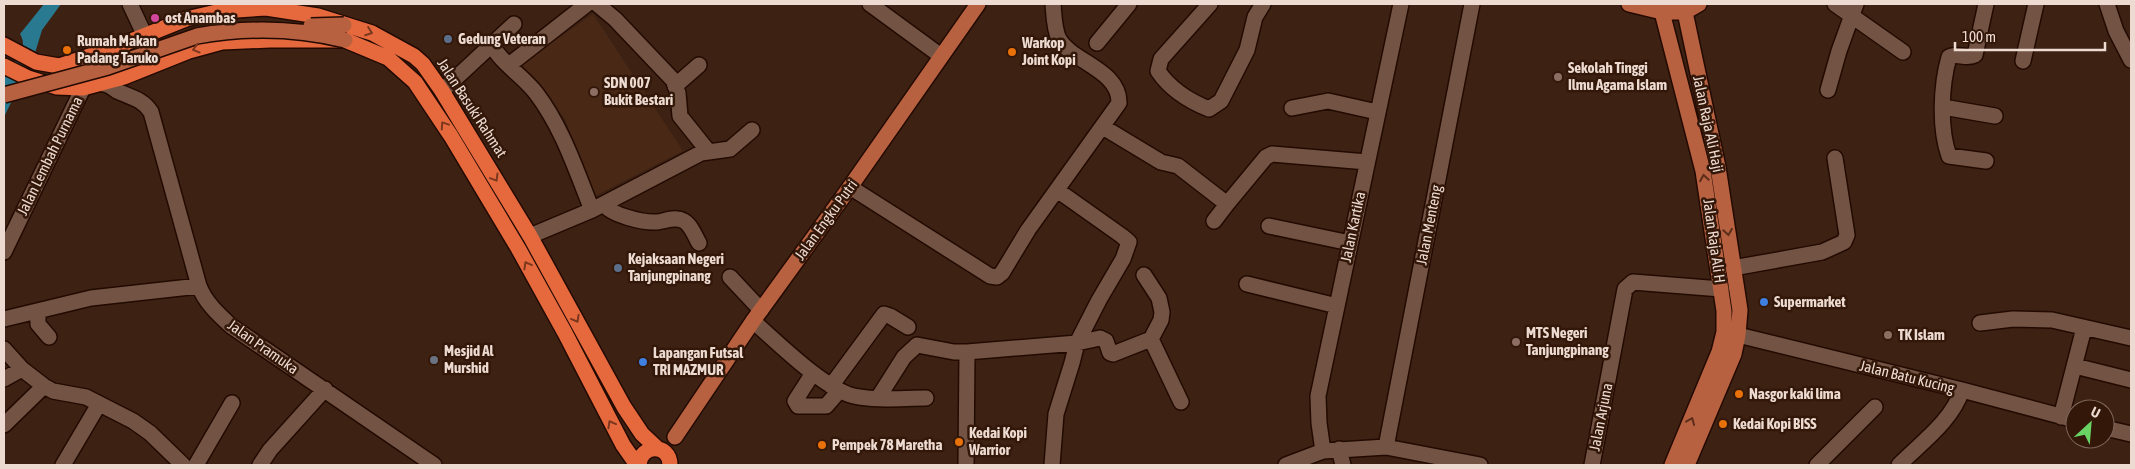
<svg xmlns="http://www.w3.org/2000/svg" width="2135" height="469" font-family="'Asap Condensed',sans-serif">
<style>
.built{fill:#492816}
.water{fill:#297a91}
.lines{fill:none;stroke-linecap:round;stroke-linejoin:round}
.minor-casing{stroke:#230a01;stroke-width:18}
.major-casing{stroke:#230a01;stroke-width:18}
.highway-casing{stroke:#230a01;stroke-width:18}
.minor{stroke:#735444;stroke-width:15}
.major{stroke:#b86140;stroke-width:15}
.highway{stroke:#e6693e;stroke-width:15}
.major-bridge-casing{stroke:#230a01;stroke-width:18;stroke-linecap:butt}
.major-bridge{stroke:#b86140;stroke-width:15}
.oneway{stroke:#7b381f}
.oneway2{stroke:#5b2e1a}
.hotel-dot{fill:#d1479c;stroke:#33180a;stroke-width:2}
.service-dot{fill:#5c6f8a;stroke:#33180a;stroke-width:2}
.food-dot{fill:#e8710a;stroke:#33180a;stroke-width:2}
.education-dot{fill:#8d6e63;stroke:#33180a;stroke-width:2}
.shop-dot{fill:#3f7fe0;stroke:#33180a;stroke-width:2}
.worship-dot{fill:#6b7280;stroke:#33180a;stroke-width:2}
.labels{text-anchor:middle;stroke-width:5;stroke-linejoin:round;paint-order:stroke}
.poi-label{font-size:15px;font-weight:bold;fill:#eddad1;stroke:#33180a;text-anchor:start}
.street-label{font-size:15px;fill:#eddad1;stroke:#33180a}
</style>
<rect width="100%" height="100%" fill="#3d2214"/>
<!-- built -->
<path class="built" d="M593 14 683 151 593 197 565 119 521 64Z"/>
<!-- water -->
<path class="water" d="M44 4H61L42 30 35 53 4 117C4 106 1 91 4 81 8 65 31 51 20 34Z"/>
<g class="lines">
<defs>
<path id="minor" d="M130 4 145 36
M597 4 615 19 673 80 678 93 680 116 708 151
M870 4 941 56
M1210 4 1161 59 1158 71C1170 89 1189 101 1209 109L1221 101 1247 50 1255 17 1263 4
M1835 4 1903 52
M1986 4 1975 55C1966 60 1957 52 1949 57 1941 85 1939 128 1949 156L1986 161
M2107 4 2116 31 2131 60
M1097 43 1129 4
M492 45C500 62 524 77 536 93 562 127 576 170 592 210
M2023 61 2036 4
M509 65 587 4
M103 84C109 84 112 88 117 91 130 97 143 99 151 112L199 286C205 302 218 314 231 326L434 465
M675 86 699 65
M1828 90 1839 51 1856 4
M442 91 514 24
M1943 107 1995 116
M1292 108 1328 101 1377 112
M1103 127 1161 162 1178 166 1227 204 1266 157 1272 154 1367 162
M850 187 990 276 997 277 1002 273 1028 230 1119 103C1120 70 1072 62 1059 39 1054 29 1054 15 1053 4
M604 204C610 215 644 223 657 222 666 221 675 216 684 221 691 225 695 236 699 243
M1214 221 1227 204
M1269 226 1350 243
M530 236 592 210 701 153 730 149 752 130
M4 252 83 88
M1733 268 1822 252 1844 242 1847 235 1835 158
M730 277 761 310
M1247 284 1337 306
M38 311V324L49 337
M4 319 91 298 199 286
M753 321C777 342 824 389 854 396 876 401 903 398 926 398
M1980 323 2013 319 2052 320 2131 338
M1738 335 1962 390 2075 420
M1151 339 1181 402
M4 349 22 369 44 386 53 391 86 397 133 421 150 433 183 465
M2075 366 2131 380
M813 373 795 401 798 406H826L839 391
M4 379 22 369
M831 386 884 314 890 316 908 327
M878 398 904 357 917 345 954 352H967L1077 343 1100 338 1106 341 1110 353 1113 354 1151 339 1161 320 1162 312 1159 298 1144 275
M2061 417 2084 328
M4 425 44 386
M2105 428 2131 434
M1386 447 1472 4
M1339 449 1343 465
M1323 451 1319 423 1318 396 1401 4
M63 465 99 404
M196 465 232 403
M260 465 270 450 325 389
M966 465 967 352
M1052 465 1056 414 1072 363 1077 343 1099 300 1123 259 1129 242 1122 236 1057 190
M1286 465 1323 451 1386 447 1480 465
M1592 465 1625 289 1633 282 1721 289
M1817 465 1875 407
M1899 465C1921 443 1952 421 1962 390"/>
<path id="major" d="M1629 4 1662 12H1685L1699 4
M1662 12 1703 171 1724 311V332L1719 352 1672 465
M1685 12 1718 167 1740 310 1738 335 1734 354 1687 465
M675 437 753 321 850 187 978 4"/>
<path id="highway" d="M4 45 36 62 59 66 116 47 186 19 221 11 266 8 318 16 372 33 414 56 423 64 442 91 530 236 624 407 642 434 658 449
M4 66 28 78 57 87 83 88 124 77 189 51 222 42 270 40H345L388 58 415 82 451 136 518 248 565 333 623 445 637 465
M639 465C640 444 670 443 670 465"/>
</defs>
<!-- minor casing -->
<use href="#minor" class="minor-casing"/>
<!-- major casing -->
<use href="#major" class="major-casing"/>
<!-- highway casing -->
<use href="#highway" class="highway-casing"/>
<!-- minor -->
<use href="#minor" class="minor"/>
<!-- major -->
<use href="#major" class="major"/>
<!-- highway -->
<use href="#highway" class="highway"/>
<defs>
<path id="major-bridge" d="M311 26 344 25
M4 95 108 67 197 36C247 27 296 28 345 40"/>
</defs>
<!-- major-bridge casing -->
<use href="#major-bridge" class="major-bridge-casing"/>
<!-- major-bridge -->
<use href="#major-bridge" class="major-bridge"/>
</g>
<!-- one-way arrows -->
<defs><path id="oneway-chevron" d="M-2-3.5L2.5 0L-2 3.5" fill="none" stroke-width="1.6" stroke-linecap="round" stroke-linejoin="round" transform="scale(1.25)"/></defs>
<g class="oneway">
<use href="#oneway-chevron" transform="translate(369 32) rotate(20)"/>
<use href="#oneway-chevron" transform="translate(196 49) rotate(164)"/>
<use href="#oneway-chevron" transform="translate(444 125) rotate(-124)"/>
<use href="#oneway-chevron" transform="translate(495 178) rotate(59)"/>
<use href="#oneway-chevron" transform="translate(527 265) rotate(-119)"/>
<use href="#oneway-chevron" transform="translate(576 319) rotate(61)"/>
<use href="#oneway-chevron" transform="translate(611 424) rotate(-119)"/>
</g>
<g class="oneway2">
<use href="#oneway-chevron" transform="translate(1704 178) rotate(-99)"/>
<use href="#oneway-chevron" transform="translate(1728 232) rotate(81)"/>
<use href="#oneway-chevron" transform="translate(1691 421) rotate(-67)"/>
</g>
<!-- markers -->
<circle class="hotel-dot" cx="155" cy="18" r="5"/>
<g class="service-dot">
<circle cx="448" cy="39" r="5"/>
<circle cx="618" cy="268" r="5"/>
</g>
<g class="food-dot">
<circle cx="67" cy="50" r="5"/>
<circle cx="1012" cy="52" r="5"/>
<circle cx="1739" cy="394" r="5"/>
<circle cx="1723" cy="424" r="5"/>
<circle cx="959" cy="442" r="5"/>
<circle cx="822" cy="445" r="5"/>
</g>
<g class="education-dot">
<circle cx="1558" cy="77" r="5"/>
<circle cx="594" cy="92" r="5"/>
<circle cx="1888" cy="335" r="5"/>
<circle cx="1516" cy="342" r="5"/>
</g>
<g class="shop-dot">
<circle cx="1764" cy="302" r="5"/>
<circle cx="643" cy="362" r="5"/>
</g>
<circle class="worship-dot" cx="434" cy="360" r="5"/>
<g class="labels">
<!-- poi labels -->
<g class="poi-label">
<text x="165" y="23">ost Anambas</text>
<text x="458" y="44">Gedung Veteran</text>
<text x="77" y="46">Rumah Makan<tspan x="77" dy="17">Padang Taruko</tspan></text>
<text x="1022" y="48">Warkop<tspan x="1022" dy="17">Joint Kopi</tspan></text>
<text x="1568" y="73">Sekolah Tinggi<tspan x="1568" dy="17">Ilmu Agama Islam</tspan></text>
<text x="604" y="88">SDN 007<tspan x="604" dy="17">Bukit Bestari</tspan></text>
<text x="628" y="264">Kejaksaan Negeri<tspan x="628" dy="17">Tanjungpinang</tspan></text>
<text x="1774" y="307">Supermarket</text>
<text x="1526" y="338">MTS Negeri<tspan x="1526" dy="17">Tanjungpinang</tspan></text>
<text x="1898" y="340">TK Islam</text>
<text x="444" y="356">Mesjid Al<tspan x="444" dy="17">Murshid</tspan></text>
<text x="653" y="358">Lapangan Futsal<tspan x="653" dy="17">TRI MAZMUR</tspan></text>
<text x="1749" y="399">Nasgor kaki lima</text>
<text x="1733" y="429">Kedai Kopi BISS</text>
<text x="969" y="438">Kedai Kopi<tspan x="969" dy="17">Warrior</tspan></text>
<text x="832" y="450">Pempek 78 Maretha</text>
</g>
<!-- street labels -->
<g class="street-label">
<text transform="translate(472 108) rotate(57)" y="5">Jalan Basuki Rahmat</text>
<text transform="translate(1708 124) rotate(78)" y="5">Jalan Raja Ali Haji</text>
<text transform="translate(50 156) rotate(-64)" y="5">Jalan Lembah Purnama</text>
<text transform="translate(826 220) rotate(-54)" y="5">Jalan Engku Putri</text>
<text transform="translate(1429 225) rotate(-79)" y="5">Jalan Menteng</text>
<text transform="translate(1353 227) rotate(-78)" y="5">Jalan Kartika</text>
<text transform="translate(1714 241) rotate(82)" y="5">Jalan Raja Ali H</text>
<text transform="translate(263 347) rotate(35)" y="5">Jalan Pramuka</text>
<text transform="translate(1907 377) rotate(14)" y="5">Jalan Batu Kucing</text>
<text transform="translate(1601 417) rotate(-79)" y="5">Jalan Arjuna</text>
</g>
</g>
<!-- border -->
<rect width="2135" height="469" fill="none" stroke="#eddad1" stroke-width="10"/>
<!-- north arrow -->
<g transform="translate(2090 424) rotate(26)"><circle r="24" fill="#33180a" stroke="#7d665a"/>
<path d="M0-4L9 19L0 12L-9 19Z" fill="#69d364"/>
<text y="-8" font-size="14" font-weight="bold" text-anchor="middle" fill="#eddad1">U</text>
</g>
<!-- scale -->
<path d="M1955 42v8h150v-8" fill="none" stroke="#eddad1" stroke-width="2.5"/>
<text x="1962" y="42" font-size="15" fill="#eddad1" stroke="#33180a" stroke-width="4" paint-order="stroke">100 m</text>
</svg>
